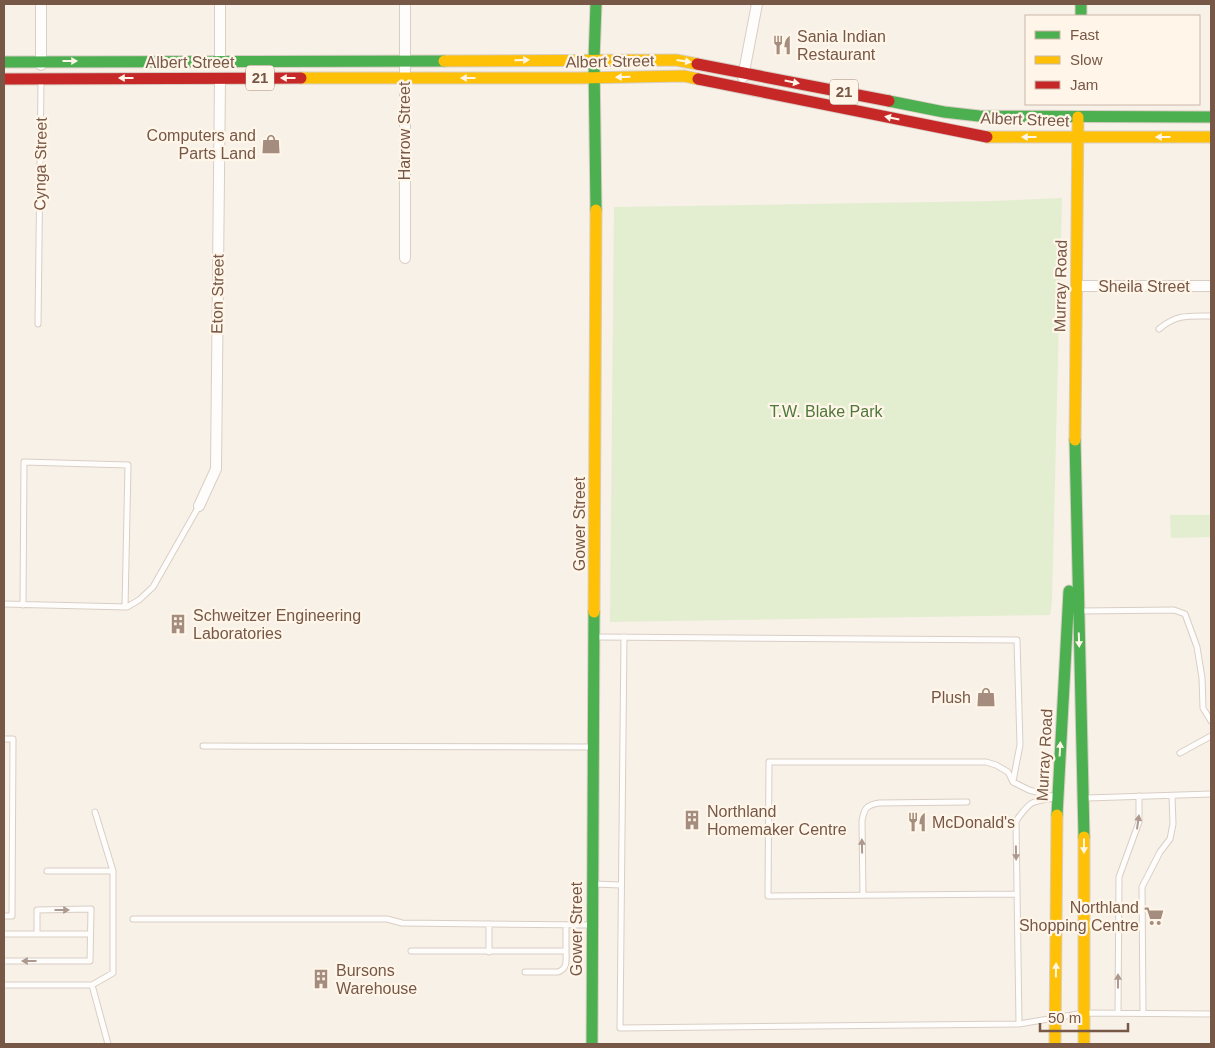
<svg xmlns="http://www.w3.org/2000/svg" width="1215" height="1048" font-family="Arial,sans-serif">
<style>
.green{fill:#e3eed0}
.lines{fill:none;stroke-linecap:round;stroke-linejoin:round}
.lane-casing{stroke:#d9cec5;stroke-width:7}
.street-casing{stroke:#d9cec5;stroke-width:12}
.fast-casing{stroke:#d8cdc3;stroke-width:13}
.slow-casing{stroke:#d8cdc3;stroke-width:13}
.jam-casing{stroke:#d8cdc3;stroke-width:13}
.lane{stroke:#fefdfb;stroke-width:5}
.street{stroke:#fefdfb;stroke-width:10}
.fast{stroke:#4caf50;stroke-width:11}
.slow{stroke:#ffc107;stroke-width:11}
.jam{stroke:#c62828;stroke-width:11}
.oneway{fill:#fff6e9}
.oneway2{fill:#ad998e}
.labels{text-anchor:middle;stroke-width:4.5;stroke-linejoin:round;paint-order:stroke}
.shield{fill:#fff6e9;stroke:#a08777;stroke-width:1}
.shield-label{font-size:15px;font-weight:bold;fill:#775746}
.poi-label{font-size:16px;fill:#775746;stroke:#fff6e9;text-anchor:start}
.street-label{font-size:16px;fill:#775746;stroke:#fff6e9}
.park-label{font-size:16px;fill:#4d783a;stroke:#fff6e9}
</style>
<rect width="100%" height="100%" fill="#f8f1e7"/>
<!-- green -->
<path class="green" d="M1062 198 1052 600 1050 615 610 622 614 207 993 201Z
M1170 515H1211V537L1171 538Z"/>
<g class="lines">
<defs>
<path id="lane" d="M38 324 41 82
M1159 329C1177 314 1188 316 1211 316
M4 604 127 607 139 600 153 587 199 506
M23 605 24 462 128 465 125 607
M1081 611 1174 610 1185 614 1197 647 1202 678 1203 708 1211 721
M597 637 1017 640 1020 745 1013 781
M624 637 620 1028 1019 1024 1084 1013 1211 1014
M4 739H13L12 916H4
M203 746 593 747
M1180 753 1211 736
M1087 798 1211 794
M95 812 113 871
M594 884 621 885
M1017 894 768 896 769 762H986L996 765 1008 772 1013 782 1029 790 1055 797
M863 895 862 821C864 809 866 805 879 803L967 802
M133 919H387L402 923 590 925
M489 924V952
M4 934H90
M411 951H566V925
M4 961H90L91 909 37 910V934
M525 972H558C568 968 566 961 566 951
M4 985H92L113 973V871H47
M92 985 108 1044
M1118 1013 1119 877 1139 822V796
M1143 1013 1142 887 1160 852 1170 839 1173 824 1172 796
M1019 1024 1016 821C1030 801 1031 801 1056 798"/>
<path id="street" d="M220 61V4
M41 65V4
M743 77 757 4
M405 258V4
M1076 286H1211
M199 506 216 469 220 78"/>
<path id="fast" d="M1081 4V16
M4 62 444 61
M889 101 944 112 979 116 1211 117
M596 210 594 60 596 4
M1075 440 1084 837
M1057 815 1069 591
M592 1044 594 612"/>
<path id="slow" d="M444 61 676 60 697 64
M301 78H580L684 76 698 79
M987 137H1211
M1075 440 1078 117
M594 612 596 210
M1084 837V1044
M1055 1044 1057 815"/>
<path id="jam" d="M697 64 889 101
M4 79 301 78
M698 79 987 137"/>
</defs>
<!-- lane casing -->
<use href="#lane" class="lane-casing"/>
<!-- street casing -->
<use href="#street" class="street-casing"/>
<!-- fast casing -->
<use href="#fast" class="fast-casing"/>
<!-- slow casing -->
<use href="#slow" class="slow-casing"/>
<!-- jam casing -->
<use href="#jam" class="jam-casing"/>
<!-- lane -->
<use href="#lane" class="lane"/>
<!-- street -->
<use href="#street" class="street"/>
<!-- fast -->
<use href="#fast" class="fast"/>
<!-- slow -->
<use href="#slow" class="slow"/>
<!-- jam -->
<use href="#jam" class="jam"/>
</g>
<!-- one-way arrows -->
<defs><path id="oneway-solid" d="M-6-.8H1V-3.2L6.5 0L1 3.2V.8H-6Z" transform="scale(1.25)"/></defs>
<g class="oneway">
<use href="#oneway-solid" transform="translate(522 60) rotate(-1)"/>
<use href="#oneway-solid" transform="translate(70 61)"/>
<use href="#oneway-solid" transform="translate(684 61) rotate(8)"/>
<use href="#oneway-solid" transform="translate(623 77) rotate(179)"/>
<use href="#oneway-solid" transform="translate(126 78) rotate(180)"/>
<use href="#oneway-solid" transform="translate(288 78) rotate(180)"/>
<use href="#oneway-solid" transform="translate(468 78) rotate(180)"/>
<use href="#oneway-solid" transform="translate(792 82) rotate(11)"/>
<use href="#oneway-solid" transform="translate(892 118) rotate(-168)"/>
<use href="#oneway-solid" transform="translate(1029 137) rotate(-180)"/>
<use href="#oneway-solid" transform="translate(1163 137) rotate(180)"/>
<use href="#oneway-solid" transform="translate(1079 640) rotate(88)"/>
<use href="#oneway-solid" transform="translate(1060 749) rotate(-87)"/>
<use href="#oneway-solid" transform="translate(1084 846) rotate(90)"/>
<use href="#oneway-solid" transform="translate(1056 970) rotate(-89)"/>
</g>
<g class="oneway2">
<use href="#oneway-solid" transform="translate(1138 822) rotate(-82)"/>
<use href="#oneway-solid" transform="translate(862 846) rotate(-91)"/>
<use href="#oneway-solid" transform="translate(1016 853) rotate(89)"/>
<use href="#oneway-solid" transform="translate(62 910)"/>
<use href="#oneway-solid" transform="translate(29 961) rotate(180)"/>
<use href="#oneway-solid" transform="translate(1118 981) rotate(-90)"/>
</g>
<!-- icons -->
<defs>
<symbol id="restaurant-bare" viewBox="-9 -9 18 18"><path d="M-5-6h1v4h1v-4h1v4h1v-4h1v5L-1.5 .5V6h-2V.5L-5-1ZM5-6V6H3V1.5H1.5Q1.5-4 5-6Z" fill="#a48d7e" stroke="#fff6e9" stroke-width="2.5" paint-order="stroke"/></symbol>
<symbol id="shop-bare" viewBox="-9 -9 18 18"><path d="M-5-2.5h2.3a2.7 3.5 0 0 1 5.4 0H5L5.5 6h-11ZM-1.5-2.5h3a1.5 2.3 0 0 0-3 0Z" fill="#a48d7e" stroke="#fff6e9" stroke-width="2.5" paint-order="stroke"/></symbol>
<symbol id="building-bare" viewBox="-9 -9 18 18"><path d="M-4-6H4V6H1V3H-1V6H-4ZM-2.5-4.3h1.7v1.8h-1.7ZM.8-4.3h1.7v1.8H.8ZM-2.5-1h1.7V.8h-1.7ZM.8-1h1.7V.8H.8Z" fill="#a48d7e" stroke="#fff6e9" stroke-width="2.5" paint-order="stroke"/></symbol>
<symbol id="supermarket-bare" viewBox="-9 -9 18 18"><path d="M-6-5.5h2.5l.6 2H6L4.5 2H-2.5L-4.4-4H-6ZM-1.5 3.2a1.3 1.3 0 1 0 .1 0ZM3 3.2a1.3 1.3 0 1 0 .1 0Z" fill="#a48d7e" stroke="#fff6e9" stroke-width="2.5" paint-order="stroke"/></symbol>
</defs>
<g fill-rule="evenodd">
<use href="#restaurant-bare" x="768" y="31" width="28" height="28"/>
<use href="#shop-bare" x="257" y="130" width="28" height="28"/>
<use href="#building-bare" x="164" y="610" width="28" height="28"/>
<use href="#shop-bare" x="972" y="683" width="28" height="28"/>
<use href="#building-bare" x="678" y="806" width="28" height="28"/>
<use href="#restaurant-bare" x="903" y="808" width="28" height="28"/>
<use href="#supermarket-bare" x="1140" y="902" width="28" height="28"/>
<use href="#building-bare" x="307" y="965" width="28" height="28"/>
</g>
<g class="labels">
<!-- shield labels -->
<g class="shield">
<rect x="246" y="65.5" width="28" height="25" rx="4"/>
<rect x="830" y="79.5" width="28" height="25" rx="4"/>
</g>
<g class="shield-label">
<text x="260" y="83">21</text>
<text x="844" y="97">21</text>
</g>
<!-- poi labels -->
<g class="poi-label">
<text x="797" y="42">Sania Indian<tspan x="797" dy="18">Restaurant</tspan></text>
<text x="256" y="141" text-anchor="end">Computers and<tspan x="256" dy="18">Parts Land</tspan></text>
<text x="193" y="621">Schweitzer Engineering<tspan x="193" dy="18">Laboratories</tspan></text>
<text x="971" y="703" text-anchor="end">Plush</text>
<text x="707" y="817">Northland<tspan x="707" dy="18">Homemaker Centre</tspan></text>
<text x="932" y="828">McDonald's</text>
<text x="1139" y="913" text-anchor="end">Northland<tspan x="1139" dy="18">Shopping Centre</tspan></text>
<text x="336" y="976">Bursons<tspan x="336" dy="18">Warehouse</tspan></text>
</g>
<!-- street labels -->
<g class="street-label">
<text transform="translate(610 61) rotate(-1)" y="6">Albert Street</text>
<text x="190" y="68">Albert Street</text>
<text transform="translate(1025 119) rotate(2)" y="6">Albert Street</text>
<text transform="translate(404 131) rotate(-90)" y="6">Harrow Street</text>
<text transform="translate(40 164) rotate(-89)" y="6">Cynga Street</text>
<text transform="translate(1060 286) rotate(-89)" y="6">Murray Road</text>
<text x="1144" y="292">Sheila Street</text>
<text transform="translate(217 294) rotate(-89)" y="6">Eton Street</text>
<text transform="translate(579 524) rotate(-90)" y="6">Gower Street</text>
<text transform="translate(1044 755) rotate(-87)" y="6">Murray Road</text>
<text transform="translate(576 929) rotate(-90)" y="6">Gower Street</text>
</g>
<!-- park labels -->
<g class="park-label">
<text x="826" y="417">T.W. Blake Park</text>
</g>
</g>
<!-- border -->
<rect width="1215" height="1048" fill="none" stroke="#775746" stroke-width="10"/>
<!-- legend -->
<rect x="1025" y="15" width="175" height="90" fill="#fff6e9" stroke="#c9b6a8"/>
<rect x="1035" y="31" width="25" height="8" fill="#4caf50" stroke="#c9b6a8"/>
<text x="1070" y="40" font-size="15" fill="#775746">Fast</text>
<rect x="1035" y="56" width="25" height="8" fill="#ffc107" stroke="#c9b6a8"/>
<text x="1070" y="65" font-size="15" fill="#775746">Slow</text>
<rect x="1035" y="81" width="25" height="8" fill="#c62828" stroke="#c9b6a8"/>
<text x="1070" y="90" font-size="15" fill="#775746">Jam</text>
<!-- scale -->
<path d="M1040 1023v8h88v-8" fill="none" stroke="#775746" stroke-width="2.5"/>
<text x="1048" y="1023" font-size="15" fill="#775746" stroke="#fff6e9" stroke-width="4" paint-order="stroke">50 m</text>
</svg>
